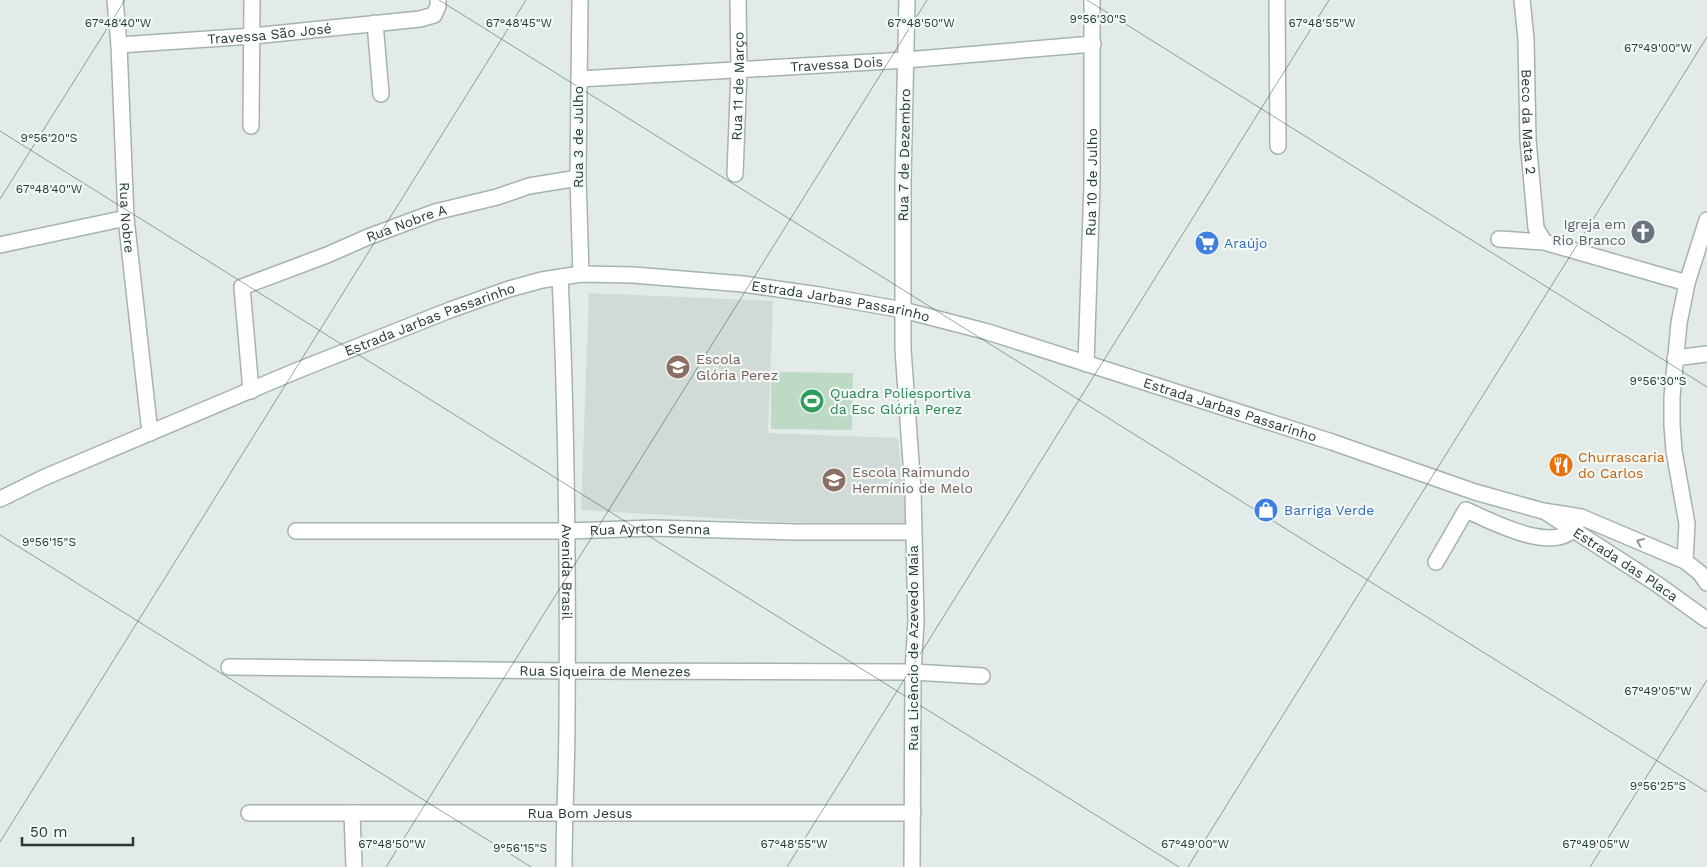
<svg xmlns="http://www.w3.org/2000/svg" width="1707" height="867" font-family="'Work Sans',sans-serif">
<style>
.built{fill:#d0dbd7}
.green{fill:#bddac7}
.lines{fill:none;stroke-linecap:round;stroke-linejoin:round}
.minor-casing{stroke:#a5b3af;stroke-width:18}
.minor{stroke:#fff;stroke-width:15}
.oneway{stroke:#929d9b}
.ticks{fill:none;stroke:#243b37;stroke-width:1;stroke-opacity:0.45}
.labels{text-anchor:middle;stroke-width:4.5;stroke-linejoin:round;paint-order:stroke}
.street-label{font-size:14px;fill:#243b37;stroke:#f2f8f6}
.worship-label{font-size:14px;fill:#5b616d;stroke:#f2f8f6;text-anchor:end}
.shop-label{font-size:14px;fill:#366cbe;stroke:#f2f8f6;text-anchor:start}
.education-label{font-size:14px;fill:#785e54;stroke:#f2f8f6;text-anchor:start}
.leisure-label{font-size:14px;fill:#27864d;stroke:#f2f8f6;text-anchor:start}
.food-label{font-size:14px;fill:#c56008;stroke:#f2f8f6;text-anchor:start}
.ticks-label{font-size:12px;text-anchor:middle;fill:#243b37;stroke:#f2f8f6;stroke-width:4.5;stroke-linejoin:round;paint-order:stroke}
</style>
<rect width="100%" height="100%" fill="#e2ebe8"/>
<!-- built -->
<path class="built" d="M589 293 773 301 768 433 898 438 907 526 765 521 581 510Z"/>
<!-- green -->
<path class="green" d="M771 372 853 373 852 430 771 429Z"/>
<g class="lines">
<defs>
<g id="minor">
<path id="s1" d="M115 0 119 45 126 218 150 433"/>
<path d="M580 0 578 178 581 274"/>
<path d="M907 0 903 178V349L913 491 916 621 913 672 912 867"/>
<path d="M1277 0 1278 146"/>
<path id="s2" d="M1522 0 1526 39 1528 140 1536 228 1544 242"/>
<path d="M375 23 381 94"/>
<path id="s3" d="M119 45 253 36 420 19 434 15 438 6V0"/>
<path id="s4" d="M579 79 906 60 1093 44"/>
<path d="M251 126 252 0"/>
<path id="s5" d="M735 174 739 70 738 0"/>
<path d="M1499 239 1544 242 1687 283"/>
<path d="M0 245 126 218"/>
<path id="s6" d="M560 277C567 424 568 572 567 719 567 769 564 818 564 867"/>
<path d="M1675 358 1707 354"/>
<path id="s7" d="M1086 364 1092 184V0"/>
<path id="s8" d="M251 391 242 287 327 255 368 237 435 212 497 197 529 186 578 178"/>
<path id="s9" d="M0 499 43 478 296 371 450 310 509 289 542 280 581 274 633 275 743 284 819 295 903 310 988 332 1332 442 1475 492 1543 511 1581 517 1685 561 1700 573 1707 583"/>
<path id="s10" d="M1547 513 1657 584 1707 620"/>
<path id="s11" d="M296 531H567L654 528 794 532H913"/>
<path d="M1685 561 1687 524 1674 451 1672 425V397L1679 323 1687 283 1707 220"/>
<path d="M1436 562 1466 510C1491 521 1557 557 1576 525"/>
<path id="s12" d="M229 667 567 671 913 672 982 676"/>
<path id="s13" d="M249 813H913"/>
<path d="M352 813 354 867"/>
</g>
</defs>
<!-- minor casing -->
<use href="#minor" class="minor-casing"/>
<!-- minor -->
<use href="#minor" class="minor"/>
</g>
<!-- one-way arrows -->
<defs><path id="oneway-chevron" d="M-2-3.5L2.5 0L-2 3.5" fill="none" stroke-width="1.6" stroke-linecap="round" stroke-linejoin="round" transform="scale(1.25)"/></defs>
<use class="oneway" href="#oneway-chevron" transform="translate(1640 542) rotate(-157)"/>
<!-- ticks -->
<path class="ticks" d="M439 0 1707 792M1087 0 1707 387M0 131 1179 867M0 199 125 0M0 535 531 867M0 842 526 0M386 867 927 0M787 867 1329 0M1188 867 1707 37M1590 867 1707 680"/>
<!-- icons -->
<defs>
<symbol id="church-disc" viewBox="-11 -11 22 22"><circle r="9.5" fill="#6b7280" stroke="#f2f8f6"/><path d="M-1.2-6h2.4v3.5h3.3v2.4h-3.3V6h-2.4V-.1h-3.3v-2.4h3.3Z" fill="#fff"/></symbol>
<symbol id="supermarket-disc" viewBox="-11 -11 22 22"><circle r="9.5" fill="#3f7fe0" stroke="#f2f8f6"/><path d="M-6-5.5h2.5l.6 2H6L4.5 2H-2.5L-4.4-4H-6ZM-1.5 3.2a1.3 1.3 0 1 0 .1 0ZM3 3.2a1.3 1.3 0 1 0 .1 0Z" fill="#fff"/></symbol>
<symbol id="school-disc" viewBox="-11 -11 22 22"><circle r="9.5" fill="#8d6e63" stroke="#f2f8f6"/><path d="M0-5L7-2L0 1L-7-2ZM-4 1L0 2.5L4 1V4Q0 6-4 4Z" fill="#fff"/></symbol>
<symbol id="stadium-disc" viewBox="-11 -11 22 22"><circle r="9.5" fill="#2e9e5b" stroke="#f2f8f6"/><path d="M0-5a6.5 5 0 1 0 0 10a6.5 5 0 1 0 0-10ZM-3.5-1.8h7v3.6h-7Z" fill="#fff"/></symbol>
<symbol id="restaurant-disc" viewBox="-11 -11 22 22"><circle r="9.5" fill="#e8710a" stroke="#f2f8f6"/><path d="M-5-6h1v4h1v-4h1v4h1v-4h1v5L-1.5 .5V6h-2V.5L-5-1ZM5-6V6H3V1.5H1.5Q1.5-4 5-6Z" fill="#fff"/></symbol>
<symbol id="shop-disc" viewBox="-11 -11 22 22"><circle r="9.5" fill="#3f7fe0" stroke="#f2f8f6"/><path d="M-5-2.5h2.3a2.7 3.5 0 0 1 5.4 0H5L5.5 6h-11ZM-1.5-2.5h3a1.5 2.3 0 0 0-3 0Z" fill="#fff"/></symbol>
</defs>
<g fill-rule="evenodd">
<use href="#church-disc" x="1629" y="218" width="28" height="28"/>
<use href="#supermarket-disc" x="1193" y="229" width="28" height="28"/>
<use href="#school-disc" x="664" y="353" width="28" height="28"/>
<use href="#stadium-disc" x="798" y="387" width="28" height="28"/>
<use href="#restaurant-disc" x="1547" y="451" width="28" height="28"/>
<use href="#school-disc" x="820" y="466" width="28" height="28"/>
<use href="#shop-disc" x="1252" y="496" width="28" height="28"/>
</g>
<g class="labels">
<!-- street labels -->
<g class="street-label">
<text dy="5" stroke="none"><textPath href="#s3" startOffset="151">Travessa São José</textPath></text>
<text dy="5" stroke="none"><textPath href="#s4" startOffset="258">Travessa Dois</textPath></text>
<text dy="5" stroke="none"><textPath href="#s5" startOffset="88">Rua 11 de Março</textPath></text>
<text dy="5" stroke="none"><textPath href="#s2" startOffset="122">Beco da Mata 2</textPath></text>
<text transform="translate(578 137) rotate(-90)" y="5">Rua 3 de Julho</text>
<text transform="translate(904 155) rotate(-89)" y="5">Rua 7 de Dezembro</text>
<text dy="5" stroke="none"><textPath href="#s7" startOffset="182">Rua 10 de Julho</textPath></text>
<text dy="5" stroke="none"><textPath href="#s1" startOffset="218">Rua Nobre</textPath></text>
<text dy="5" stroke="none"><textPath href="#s8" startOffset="281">Rua Nobre A</textPath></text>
<text dy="5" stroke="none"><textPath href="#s9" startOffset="886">Estrada Jarbas Passarinho</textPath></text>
<text dy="5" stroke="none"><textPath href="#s9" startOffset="466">Estrada Jarbas Passarinho</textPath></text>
<text dy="5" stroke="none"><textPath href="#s9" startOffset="1291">Estrada Jarbas Passarinho</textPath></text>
<text dy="5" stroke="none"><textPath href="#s11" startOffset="354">Rua Ayrton Senna</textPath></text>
<text dy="5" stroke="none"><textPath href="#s10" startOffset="94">Estrada das Placa</textPath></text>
<text dy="5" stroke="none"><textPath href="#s6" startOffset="295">Avenida Brasil</textPath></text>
<text transform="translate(913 648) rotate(-90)" y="5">Rua Licêncio de Azevedo Maia</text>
<text dy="5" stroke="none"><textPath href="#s12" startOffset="376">Rua Siqueira de Menezes</textPath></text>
<text dy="5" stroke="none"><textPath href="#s13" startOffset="331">Rua Bom Jesus</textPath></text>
</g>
<!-- worship labels -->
<g class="worship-label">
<text x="1626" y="229">Igreja em<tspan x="1626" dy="16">Rio Branco</tspan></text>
</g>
<!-- shop labels -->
<g class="shop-label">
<text x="1224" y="248">Araújo</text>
<text x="1284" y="515">Barriga Verde</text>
</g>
<!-- education labels -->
<g class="education-label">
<text x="696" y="364">Escola<tspan x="696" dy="16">Glória Perez</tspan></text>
<text x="852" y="477">Escola Raimundo<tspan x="852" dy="16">Hermínio de Melo</tspan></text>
</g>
<!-- leisure labels -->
<g class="leisure-label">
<text x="830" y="398">Quadra Poliesportiva<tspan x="830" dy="16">da Esc Glória Perez</tspan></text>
</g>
<!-- food labels -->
<g class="food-label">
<text x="1578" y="462">Churrascaria<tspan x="1578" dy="16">do Carlos</tspan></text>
</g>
</g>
<g class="ticks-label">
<text x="1098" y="23">9°56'30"S</text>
<text x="118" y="27">67°48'40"W</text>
<text x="519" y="27">67°48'45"W</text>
<text x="921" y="27">67°48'50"W</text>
<text x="1322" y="27">67°48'55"W</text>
<text x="1658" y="52">67°49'00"W</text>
<text x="49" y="142">9°56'20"S</text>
<text x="49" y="193">67°48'40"W</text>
<text x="1658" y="385">9°56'30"S</text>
<text x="49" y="546">9°56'15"S</text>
<text x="1658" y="695">67°49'05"W</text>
<text x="1658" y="790">9°56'25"S</text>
<text x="392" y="848">67°48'50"W</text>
<text x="794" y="848">67°48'55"W</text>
<text x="1195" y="848">67°49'00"W</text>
<text x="1596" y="848">67°49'05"W</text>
<text x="520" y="852">9°56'15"S</text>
</g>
<!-- scale -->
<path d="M22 837v8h111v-8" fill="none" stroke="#243b37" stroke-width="2.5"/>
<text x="30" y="837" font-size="15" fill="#243b37" stroke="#f2f8f6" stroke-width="4" paint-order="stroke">50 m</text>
</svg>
